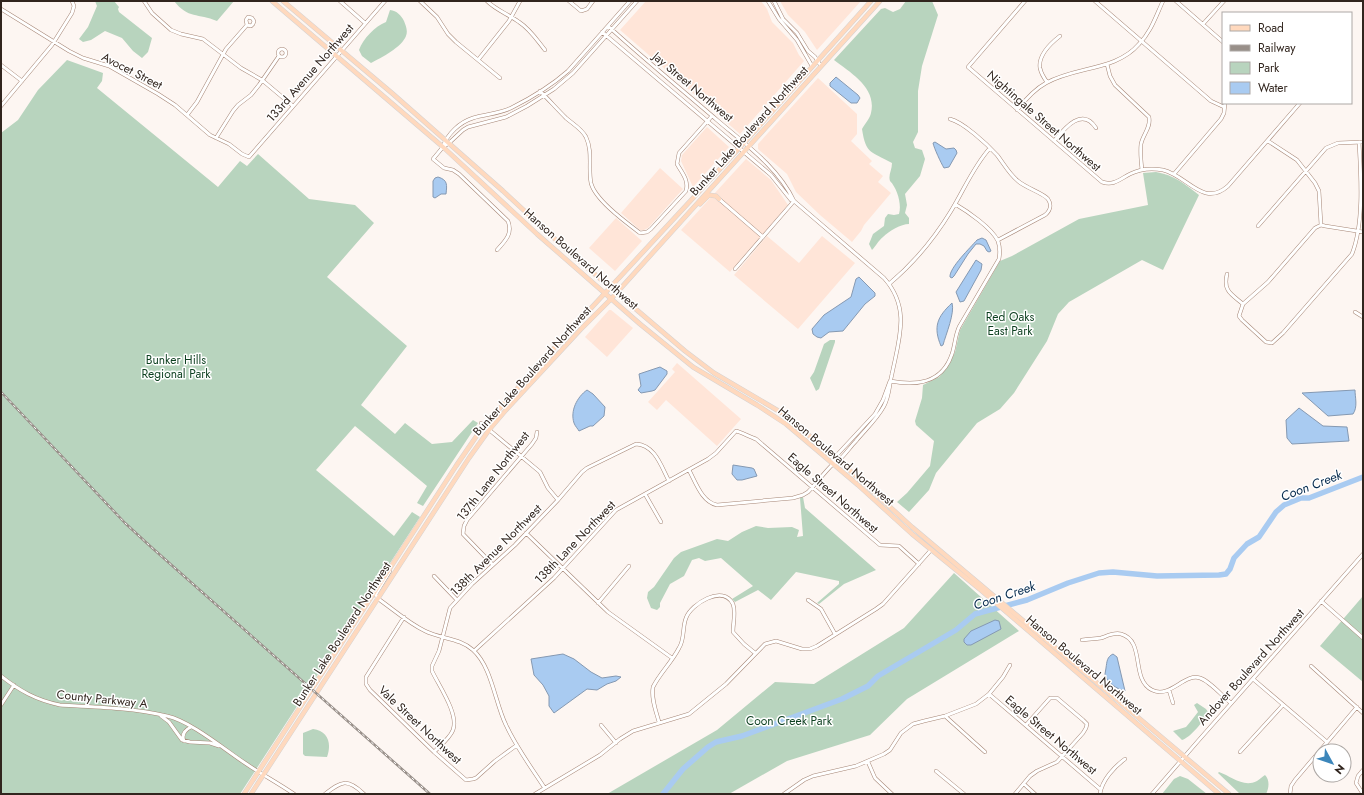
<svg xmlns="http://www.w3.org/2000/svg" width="1364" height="795" font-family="Jost,sans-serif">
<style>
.built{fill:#ffe5d8}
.green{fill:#b8d4be}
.water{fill:#a9cbf1;stroke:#8599b2}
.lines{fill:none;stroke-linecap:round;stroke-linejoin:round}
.river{stroke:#a9cbf1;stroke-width:5.5}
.minor-casing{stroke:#a68676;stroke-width:4}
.major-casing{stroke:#d6d3d2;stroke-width:5}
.minor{stroke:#fff;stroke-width:3}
.major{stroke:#ffd9be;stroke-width:4}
.rail-casing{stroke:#988f89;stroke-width:2.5}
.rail{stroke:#fff;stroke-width:1;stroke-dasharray:3;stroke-linecap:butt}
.labels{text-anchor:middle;stroke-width:3;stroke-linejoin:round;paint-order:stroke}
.street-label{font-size:12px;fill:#31251e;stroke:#fff}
.park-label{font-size:12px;fill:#0c3f1f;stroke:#fff}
.water-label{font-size:13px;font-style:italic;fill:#062b4e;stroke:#fff}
</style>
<rect width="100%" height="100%" fill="#fdf6f2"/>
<!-- built -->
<path class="built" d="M646 1H761L767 9 772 22 793 43 799 55 804 61 740 134 620 30Z
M780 1H861L817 50 805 32 788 15Z
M818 78 857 114V134L851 141 872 161 869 164 883 176 878 182 891 193 864 225 861 231 852 242 820 215 796 192 787 174 758 149V144Z
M707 127 729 147 693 187 681 161 682 155Z
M746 159 771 180 788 205 730 272 681 230Z
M660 168 683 189 648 228 644 230H640L621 213Z
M616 218 642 241 615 271 589 248Z
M767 236 799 263 822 236 855 263 798 329 734 275Z
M609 310H611L633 328 607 357 585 337Z
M677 363 741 419 717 446 666 400 657 410 648 402 675 372 672 369Z"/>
<!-- green -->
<path class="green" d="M95 1H114L119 7 118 9 119 12 152 38 148 52 142 58 133 51 122 38 105 31 91 40 83 42 79 39 88 27 97 6Z
M174 1H234L217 21C198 13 188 19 174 1Z
M906 1H932L938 15 922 66 918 91V132L913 142 915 148 922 150 925 159 920 176 905 194 907 205 905 213 909 218V224C901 224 889 231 883 237 878 241 876 246 872 250L869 244 873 234 884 226 885 218 888 214 894 215 899 214C902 204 897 188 890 181 888 175 892 170 892 163 871 151 866 155 862 129 865 124 870 118 871 113 877 88 851 73 834 60L881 9 885 8 893 12 900 9Z
M390 10C397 11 401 15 404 21 406 26 408 31 406 36 402 47 381 58 371 63L362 56 359 50C363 39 375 26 386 22Z
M67 60 103 73 102 81 97 88 218 187 240 161 247 166 258 154 309 199 355 205 374 223 327 277 407 346 361 405 395 434 405 423 432 444 452 442 473 420 478 423 423 506 417 503 427 486 355 426 316 470 394 536 412 512 420 517 240 794H1V133L18 120 38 90Z
M1156 172C1174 175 1185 184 1199 195L1163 270 1142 260 1069 302 1058 314 1047 341 1014 393 1000 409 977 423 936 473 929 490 909 512 897 502 907 493 930 466 934 441 916 425 915 421 922 398 923 385 939 377 949 365 955 352 960 330 1000 261 1012 256 1079 219 1148 205 1143 173Z
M830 340H835V342L819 389 816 391 810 378 814 372 824 344Z
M803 497 805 508 876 570 844 584 819 604 817 603 839 584V581L796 572 771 600 758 590 735 602 732 599 753 586 721 558 705 561 699 558 692 560 684 576 670 584 660 603V607L657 610 651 608 647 598 648 592 654 587 674 558 681 552 717 539 728 541 742 532 756 526 768 528 792 527 799 530 797 537 803 536 800 498Z
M954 573 1019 631 907 699 870 735 787 761 729 794H607L717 730 775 682 814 684 904 628Z
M1363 596V682L1320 646Z
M1197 703 1206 709 1208 712C1205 720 1190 738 1182 740L1173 731 1186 727 1191 721 1198 712 1194 705Z
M313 729C328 731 332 743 327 757L305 756 303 754V733Z
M1219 772C1231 776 1243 788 1257 781 1260 779 1262 777 1265 775 1270 780 1269 788 1266 794H1240L1218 773Z
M1180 776 1188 779 1207 794H1162L1174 779Z"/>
<!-- water -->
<path class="water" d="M836 77 858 95 860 98 857 103H851L830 86V83Z
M935 142 946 149 954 148 956 150 957 153 949 167 944 168C941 163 934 148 933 143Z
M438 177C448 180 447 185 446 194H441L435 198 433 197V181L435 178Z
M982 238 986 240 991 251 989 252 987 251 984 246 980 244H976L968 254 954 276 952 278 950 277C949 268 971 247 977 240Z
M976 260 982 264 981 270 964 301 960 302 956 292Z
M859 277 875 293V296L865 304 843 331 829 332 821 338 817 337 813 334 812 329 824 315 851 297 856 279Z
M952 303C955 313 946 334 943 345L941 346C933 327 937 317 952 303Z
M660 367 667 371V374L655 390 652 391 641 393 638 390 641 386 639 374Z
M587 390 593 394 605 407 604 416 593 426H590L579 431C578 429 575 426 574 423 570 411 577 397 587 390Z
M1355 390C1355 397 1358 407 1353 414L1328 416 1302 393Z
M1299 408 1323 426 1347 427 1349 441 1292 444 1287 438 1286 420Z
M733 465 752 468 754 469 757 476 742 480H737L732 474Z
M995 620 999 621 1001 629 971 645H967L964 642V639L971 631Z
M563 654 574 659 591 672 602 678 616 676 621 677 616 681 607 684 597 690 587 689 554 713 549 706V696L543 685 534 675 531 659Z
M1113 654 1117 657 1125 691C1118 690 1106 682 1105 674 1105 672 1106 670 1106 668 1107 661 1107 657 1113 654Z"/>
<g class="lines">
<!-- river -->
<path class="river" d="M663 794 683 769 708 747 716 742 742 736 842 699 868 686 878 676 956 630 975 614 1027 600 1068 583 1099 573 1113 572 1157 576 1219 575 1226 574 1230 569 1234 558 1247 544 1259 537 1276 512 1284 505 1301 498H1309L1363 477"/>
<defs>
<path id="minor" d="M144 1 152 13 171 30 181 34 203 39 241 68 262 80 293 106
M340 1 365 23
M420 1 437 17 448 34 456 42 500 78
M487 1C496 10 508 14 519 22 530 29 537 40 545 50
M569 1 581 11 587 9 593 1
M768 1 779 19 797 40 812 66
M774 1 783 19 797 33 808 51 815 57 821 66
M1025 1 968 67 1102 182C1114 186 1120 179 1130 174 1140 169 1152 168 1163 170 1188 176 1203 208 1228 186L1300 103
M1095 1 1211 101 1224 107
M1176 1 1223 42
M1 9 69 51 83 58 109 66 158 94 175 105 210 135 229 144 242 154 249 157 385 1
M1203 24 1224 1
M608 26C643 58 681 89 717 120 745 144 778 167 794 201
M602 32 771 175 791 200 794 201 808 213 884 278C911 308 899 339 892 374 889 385 890 395 884 406 877 419 865 430 856 441 850 447 845 455 839 460 837 462 834 463 832 465 823 474 816 484 808 492L803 495 793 498 717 505C702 502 696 483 689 470
M278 53a4 4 0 1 1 8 0a4 4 0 1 1-8 0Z
M478 60 509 21 520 1
M1107 64 1110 76 1115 85 1149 117C1151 128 1143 134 1141 144 1140 153 1141 161 1142 170
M1 65 22 81
M1047 82C1044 78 1041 73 1040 68 1038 55 1051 43 1060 36
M540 91C549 100 557 109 566 118 573 124 582 129 586 137 593 152 588 168 591 183 595 200 627 223 640 233L647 232 651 229 686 191C689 180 682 173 677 164L679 153 712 116
M1 106 52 45 72 13 74 6 72 1
M1017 110C1025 100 1035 89 1046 83 1076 66 1116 71 1139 44 1151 32 1156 16 1163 1
M187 115 197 102 226 49 247 25 251 26 253 24 254 21 252 18 248 17 246 20 247 25
M950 119C963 122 987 144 997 155 1004 164 1009 174 1018 181 1026 188 1043 193 1048 199 1052 205 1050 211 1045 215L998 240
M216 138 233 111 238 105 251 95 259 85 279 56
M1054 141C1064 129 1082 106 1096 128
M1268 141 1297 160 1315 183 1319 191 1321 225
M443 147C447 134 460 122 473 118 486 114 499 114 511 108 531 98 551 86 568 71L630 1
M1174 174 1221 119 1224 113 1225 103
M719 199 763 237
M1258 226 1326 148 1338 143 1363 142
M497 250C505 241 513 234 508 221L459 174 453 170 444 168 433 159 443 147 449 143 463 130 468 127 506 117 527 106 554 89 573 73 637 1
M735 269 794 201
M1227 274C1223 291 1231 294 1243 304
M889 284C914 263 934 239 951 211 964 190 973 167 990 148
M1243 304 1239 316 1242 320 1266 342 1272 343 1283 333 1352 254C1364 223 1361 177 1359 142
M1243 304 1268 282 1315 228 1321 225 1325 226 1363 232
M1355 312 1363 317
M890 381C916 386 942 384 952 354 955 345 955 336 959 327L999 259C1000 253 1000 247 998 241 992 228 967 211 955 204
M481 423 540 472 548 488 558 500
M833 464 835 457 875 414 883 400 890 381
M645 494 661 522
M526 533 608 612 672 658
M493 565 463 534 464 526 467 520 532 444 536 438 537 432
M390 571 376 594 377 598C393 609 408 623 425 631 441 639 460 638 473 650 492 667 495 703 506 725 516 747 531 767 544 787
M434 576 457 600
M808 600 821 609 835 634
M1321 601 1363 638
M598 603 629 566
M404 617 366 677V684L370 690 434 752 466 780 473 779 476 778 495 761 517 745
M1082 640C1088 639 1095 639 1101 638 1107 636 1114 632 1121 634 1146 641 1130 679 1152 690 1170 699 1184 673 1200 678 1210 681 1223 697 1231 703
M474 651 554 578 616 510 708 459 716 453 736 431C741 432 750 437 756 439L880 545 899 546 919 564
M1311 666 1363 713
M1 676C20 691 36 700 60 705 96 707 132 708 167 716 190 721 224 749 245 763 261 774 278 783 294 794
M1253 679 1327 742
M1169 690 1173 703
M989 694 1100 789
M1 705 14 685
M161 716 169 722 182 740 190 742 210 743 219 746
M945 716 985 752
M659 722C656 711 651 699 653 687 660 673 672 662 679 648 685 639 682 628 686 618 691 604 723 584 733 604 736 612 733 623 733 632L744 644 755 653
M601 725 616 743
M184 741C181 734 185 730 191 727
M434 752C440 746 450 738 453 730 459 714 439 686 432 671V666L439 651 450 608 472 584 515 545 558 500 582 472 587 468 636 444C655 445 661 466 669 481
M1240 752 1283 705
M868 762 875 778 892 794
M936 771 964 794
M1024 784 1035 794
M325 794C342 781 347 778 364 794
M535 794 600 755 620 739 633 731 689 714 726 684 765 644 776 641 802 649H810L817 646 876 609 883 604 931 550
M784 794 804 780 813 776 856 766 884 754 890 750 901 733 913 724 924 721 945 716 976 704 989 694 1003 677 1010 665
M1015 794 1030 776 1037 771 1057 762 1083 733 1086 728 1087 724 1083 720 1057 698H1050L1026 725
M1100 794C1102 780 1114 767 1125 759
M1152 794 1198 741 1363 554
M1290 794 1291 786 1295 780 1357 707
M1363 794 1356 783 1358 776 1363 770"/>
<path id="major" d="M272 1 443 147 537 234 640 324 693 367 757 405 786 424 858 485 912 534 982 591 1219 794
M283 1 393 94 503 191 570 253 685 351 714 373 782 413 835 457 912 527 1229 794
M700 204 709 195 716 196 719 199
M244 794 456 466 480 431 530 374 744 143 871 1
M251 794 469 458 489 430 506 410 581 329 611 299 880 1"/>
</defs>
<!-- minor casing -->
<use href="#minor" class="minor-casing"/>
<!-- major casing -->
<use href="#major" class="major-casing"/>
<!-- minor -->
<use href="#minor" class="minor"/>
<!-- major -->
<use href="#major" class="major"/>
<defs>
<path id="rail" d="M1 392 125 523 150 546 430 794"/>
</defs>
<!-- rail casing -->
<use href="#rail" class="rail-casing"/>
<!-- rail -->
<use href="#rail" class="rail"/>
</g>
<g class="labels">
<!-- street labels -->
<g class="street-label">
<text transform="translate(132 71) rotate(27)" y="4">Avocet Street</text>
<text transform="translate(310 73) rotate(-49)" y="4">133rd Avenue Northwest</text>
<text transform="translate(693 87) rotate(40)" y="4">Jay Street Northwest</text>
<text transform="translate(1044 121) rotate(41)" y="4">Nightingale Street Northwest</text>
<text transform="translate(749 131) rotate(-48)" y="4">Bunker Lake Boulevard Northwest</text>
<text transform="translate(581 259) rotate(41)" y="4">Hanson Boulevard Northwest</text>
<text transform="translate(532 371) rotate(-48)" y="4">Bunker Lake Boulevard Northwest</text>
<text transform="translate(836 456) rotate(40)" y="4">Hanson Boulevard Northwest</text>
<text transform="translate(493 476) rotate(-52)" y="4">137th Lane Northwest</text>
<text transform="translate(833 493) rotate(41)" y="4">Eagle Street Northwest</text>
<text transform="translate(575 542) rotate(-46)" y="4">138th Lane Northwest</text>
<text transform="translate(496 550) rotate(-45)" y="4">138th Avenue Northwest</text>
<text transform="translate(342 634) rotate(-57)" y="4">Bunker Lake Boulevard Northwest</text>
<text transform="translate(1084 665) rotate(40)" y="4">Hanson Boulevard Northwest</text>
<text transform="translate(1251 667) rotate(-48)" y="4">Andover Boulevard Northwest</text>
<text transform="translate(102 699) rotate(6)" y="4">County Parkway A</text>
<text transform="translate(420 725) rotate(43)" y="4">Vale Street Northwest</text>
<text transform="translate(1051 735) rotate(40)" y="4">Eagle Street Northwest</text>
</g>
<!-- park labels -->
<g class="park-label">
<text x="1010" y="321">Red Oaks<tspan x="1010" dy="14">East Park</tspan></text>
<text x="176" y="364">Bunker Hills<tspan x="176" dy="14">Regional Park</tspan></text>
<text x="789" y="725">Coon Creek Park</text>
</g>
<!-- water labels -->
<g class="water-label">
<text transform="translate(1311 485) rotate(-21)" y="5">Coon Creek</text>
<text transform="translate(1004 595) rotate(-18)" y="5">Coon Creek</text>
</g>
</g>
<!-- border -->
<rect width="1364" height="795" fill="none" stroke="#31251e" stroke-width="4"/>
<!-- legend -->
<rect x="1222" y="12" width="130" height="92" fill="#ffffff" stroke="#ada8a5"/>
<rect x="1230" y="25" width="20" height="6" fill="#ffd9be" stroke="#ada8a5"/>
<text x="1258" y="32" font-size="12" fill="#31251e">Road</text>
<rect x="1230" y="45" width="20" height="6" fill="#988f89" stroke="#ada8a5"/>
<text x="1258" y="52" font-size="12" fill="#31251e">Railway</text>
<rect x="1230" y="62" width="20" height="12" fill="#b8d4be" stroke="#ada8a5"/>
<text x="1258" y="72" font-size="12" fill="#31251e">Park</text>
<rect x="1230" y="82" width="20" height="12" fill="#a9cbf1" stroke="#ada8a5"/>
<text x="1258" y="92" font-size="12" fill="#31251e">Water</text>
<!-- north arrow -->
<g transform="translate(1332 763) rotate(130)"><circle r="19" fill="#ffffff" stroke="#ada8a5"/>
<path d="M0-3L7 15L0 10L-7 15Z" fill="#3c86ba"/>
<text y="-6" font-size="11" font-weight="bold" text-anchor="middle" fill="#31251e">N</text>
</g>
</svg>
